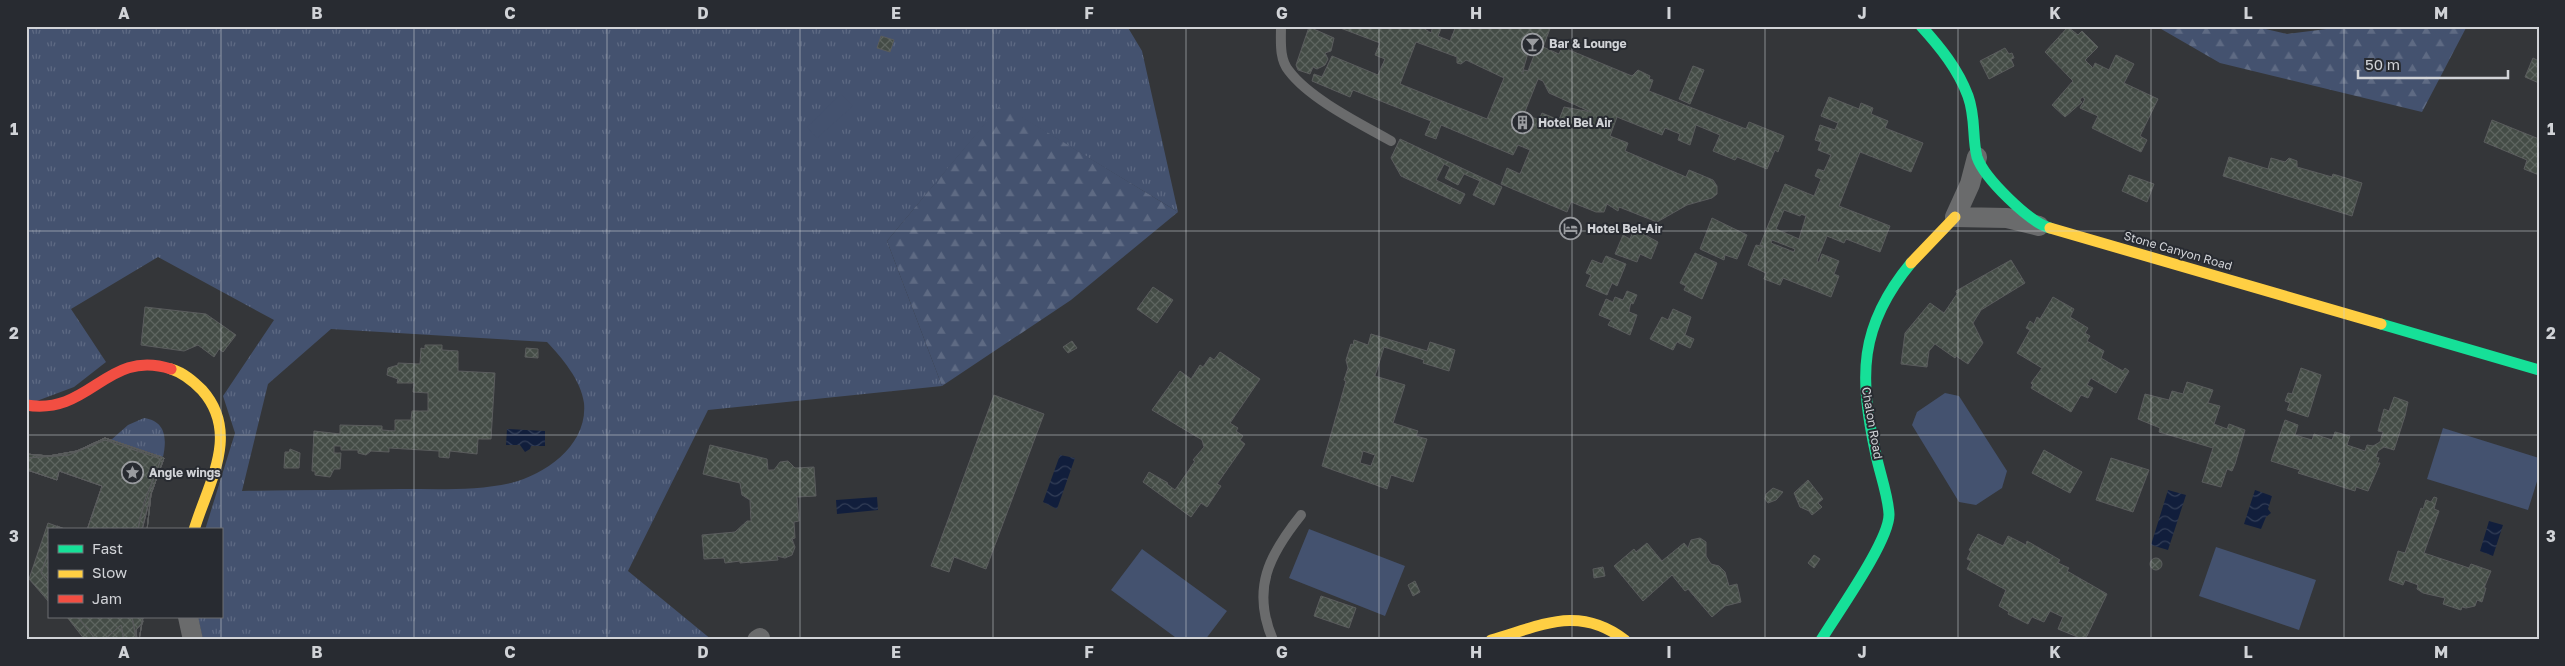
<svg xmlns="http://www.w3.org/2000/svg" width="2565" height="666" font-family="'Golos Text',sans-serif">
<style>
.grass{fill:url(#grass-tufts);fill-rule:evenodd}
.forest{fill:url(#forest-firs)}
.garden{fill:#44526f}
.water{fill:url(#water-waves)}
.building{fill:url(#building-cross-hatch);stroke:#5a5c5d;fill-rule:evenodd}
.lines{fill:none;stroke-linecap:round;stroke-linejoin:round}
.lane{stroke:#6a6b6c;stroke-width:10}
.street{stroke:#6a6b6c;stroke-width:20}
.fast{stroke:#16e098;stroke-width:11}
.slow{stroke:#ffcf43;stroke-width:11}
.jam{stroke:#f24e42;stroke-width:11}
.grid{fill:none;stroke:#d1d3d7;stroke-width:1;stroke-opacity:0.55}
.labels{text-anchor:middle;stroke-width:4;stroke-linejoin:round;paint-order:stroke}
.poi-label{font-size:12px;font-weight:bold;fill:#d1d3d7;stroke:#282b31;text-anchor:start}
.street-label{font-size:12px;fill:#d1d3d7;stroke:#282b31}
.neatline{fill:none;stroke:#d1d3d7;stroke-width:2}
.grid-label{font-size:16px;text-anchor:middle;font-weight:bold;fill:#d1d3d7}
</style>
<defs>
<pattern id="grass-tufts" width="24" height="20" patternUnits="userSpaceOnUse" patternTransform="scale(1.25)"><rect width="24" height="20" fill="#44526f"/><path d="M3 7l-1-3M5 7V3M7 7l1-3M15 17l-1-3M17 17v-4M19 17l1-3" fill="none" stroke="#5e6a83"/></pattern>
<pattern id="forest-firs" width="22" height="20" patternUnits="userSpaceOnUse" patternTransform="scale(1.25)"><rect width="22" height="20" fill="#44526f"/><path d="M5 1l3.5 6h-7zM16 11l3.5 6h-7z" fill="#5e6a83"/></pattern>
<pattern id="water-waves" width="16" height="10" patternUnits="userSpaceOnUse" patternTransform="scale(1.25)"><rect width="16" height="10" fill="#111e3c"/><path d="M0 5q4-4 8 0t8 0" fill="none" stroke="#333e57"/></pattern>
<pattern id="building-cross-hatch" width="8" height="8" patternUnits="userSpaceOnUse" patternTransform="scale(1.25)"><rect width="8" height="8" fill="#444c46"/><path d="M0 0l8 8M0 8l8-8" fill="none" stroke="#5e6560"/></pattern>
</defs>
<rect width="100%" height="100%" fill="#343639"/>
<!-- grass -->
<path class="grass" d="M26 26H1127L1142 51 1178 212 1001 105 887 241 942 386 708 410 628 571 712 640H203L198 617H221V530H205L235 433 223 396 274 320 158 257 71 309 106 362 74 387 26 405ZM331 329 547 342C562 358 581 380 584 403 588 445 546 474 511 483 476 491 437 489 401 489 348 490 295 490 242 491L268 384Z
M144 418C166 421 167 439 163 457L111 440 128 425Z"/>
<!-- forest -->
<path class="forest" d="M2156 26H2253L2287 34 2350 26H2467L2422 112 2220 63Z
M1001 104 1178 212 1071 300 942 386 887 241Z"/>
<!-- garden -->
<path class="garden" d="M841 94 853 106 817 138 807 127Z
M1945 393 1959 396 2007 471 2002 488 1976 505 1959 502 1912 425 1917 412Z
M2443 428 2539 458V475L2528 510 2427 479Z
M1309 529 1405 566 1385 616 1289 578Z
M2216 547 2316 580 2299 630 2199 596Z
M1142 549 1227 611 1205 640H1179L1111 590Z"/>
<!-- water -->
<path class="water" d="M507 429 545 431V446H531L530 449 525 452 520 445H506Z
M1060 455 1075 458 1057 509 1043 502Z
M2168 490 2186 495 2168 550 2151 545Z
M2255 490 2272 496 2268 509 2271 513 2266 517 2261 529 2244 524Z
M877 497 878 510 837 514 836 500Z
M2489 521 2503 525 2493 556 2480 551Z"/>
<!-- building -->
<path class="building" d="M1335 26H1420L1431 33 1433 26H1442L1438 36 1450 41 1456 26H1551L1543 47 1559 54 1562 47 1632 76 1638 70 1650 76 1649 79 1653 80 1649 91 1746 129 1749 122 1784 136 1778 152 1775 150 1767 169 1737 157 1735 160 1713 151 1720 135 1696 125 1690 145 1678 140 1680 134 1665 128 1662 135 1617 117 1610 136 1628 143 1625 151 1686 177 1689 170 1713 180 1717 186V194L1712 198 1687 205 1657 222 1619 207 1618 211 1607 204 1604 212H1596L1571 202 1567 212 1501 184 1507 168 1520 174 1530 150 1518 145 1513 155 1441 125 1436 139 1425 135 1431 121 1353 90 1350 97 1312 81 1314 74 1322 77 1332 56 1378 75 1385 59 1375 55 1380 43ZM1416 42 1457 57V63L1461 64 1466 60 1504 78 1487 119 1400 84ZM1528 53 1534 55 1533 58 1528 71 1524 70 1522 74ZM1538 79 1543 81 1549 93 1591 112 1564 107 1559 120 1542 113 1539 120 1524 114Z
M1309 27 1334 38 1331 51 1325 53 1328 59 1325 65 1317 69 1313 67 1310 74 1298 70 1296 65Z
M2068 27 2078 35 2082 31 2098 47 2085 60 2093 68 2095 63 2109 70 2116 55 2134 64 2124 83 2158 99 2140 136 2147 140 2141 152 2092 128 2098 116 2080 108 2085 99 2082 97 2080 100 2082 102 2065 117 2052 105 2073 81 2045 52Z
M881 36 894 40 890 52 877 48Z
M2005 48 2009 54 2012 53 2014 58 2011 59 2014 66 1989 79 1980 61Z
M2533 58 2539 61V83L2525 77Z
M1693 66 1704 70 1690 104 1679 99Z
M1829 97 1859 109 1861 103 1873 108 1871 114 1888 121 1885 128 1923 143 1911 172 1860 152 1839 206 1890 226 1880 252 1846 239 1844 243 1827 236 1817 261 1819 262 1822 254 1839 261 1834 274 1839 276 1831 297 1783 278 1780 285 1764 279 1766 273 1748 265 1756 245 1765 247 1760 245 1785 184 1814 196 1821 179 1815 176 1818 169 1824 171 1831 155 1818 150 1821 142 1815 140 1820 125 1835 130 1838 123 1821 116ZM1784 210 1800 216 1801 214 1806 216 1799 239 1776 229ZM1772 240 1795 249 1794 252 1771 243Z
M2492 120 2539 139V175L2524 169 2527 160 2484 142Z
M1400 139 1502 187 1494 205 1473 195 1480 181 1464 174 1458 185 1445 178 1450 167 1444 164 1436 180 1465 194 1460 204 1401 176 1391 158Z
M2229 157 2268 169 2271 158 2285 162 2289 158 2297 161V167L2332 177 2333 174 2362 183 2352 216 2223 176Z
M2129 175 2154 184 2147 202 2122 191Z
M1712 218 1747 235 1737 259 1725 255 1724 260 1700 249Z
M1634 229 1658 242 1651 259 1640 254 1637 262 1615 254 1623 235 1630 239Z
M1695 253 1717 263 1702 299 1684 290 1686 286 1680 283Z
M1606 256 1626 264 1617 286 1612 283 1607 295 1586 286 1591 275 1586 273 1592 260 1602 264Z
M2011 260 2025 283 1981 310 1973 323 1983 343 1968 364 1956 356 1955 358 1935 344 1929 351 1927 367 1901 364 1905 333 1930 303 1944 313 1957 294 1956 291Z
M1153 287 1173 300 1157 323 1137 309Z
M1627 291 1637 295 1633 304 1631 303 1630 306 1629 312 1637 315 1630 335 1608 325 1611 320 1599 315 1606 299 1613 302 1615 297 1623 300Z
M2053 297 2074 309 2070 317 2088 328 2085 333 2090 336 2087 341 2104 351 2101 358 2123 371 2125 368 2129 371 2116 393 2091 378 2087 385 2093 388 2088 398 2081 395 2071 412 2031 388 2033 385 2031 383 2042 368 2017 353 2030 330 2026 328 2030 321 2034 324 2037 317 2040 319Z
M145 307 206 314 236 335 223 352 219 349 214 357 198 345 184 351 141 345Z
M1673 309 1691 317 1685 335 1694 339 1690 348 1677 342 1673 350 1650 339 1662 317 1668 320Z
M1371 334 1427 351 1430 342 1455 350 1449 371 1423 363 1424 360 1384 347 1375 376 1405 385 1393 423 1418 431 1416 436 1427 439 1413 482 1391 475 1387 489 1322 466 1346 381 1344 380 1348 368 1346 360 1351 344 1353 345 1354 340 1368 345ZM1363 451 1375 455 1371 466 1360 463Z
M1072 341 1077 348 1068 353 1063 347Z
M425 345H442V350L458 351V371L495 373 491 439H478L477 454 450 451 449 458 439 457V451L389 448V452L371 451 366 455 358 453V450H341V446H334V453H341L340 469H334L330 477 315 475V471H312L314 431 340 434V425L382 426V430L395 431V420H411L412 411H428V393L413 392 414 383H397L398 379 387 375 388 368 398 365V363L420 364 421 348 425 349Z
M526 348 538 349V358L525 357Z
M1220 352 1260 379 1230 423 1238 428 1236 431 1243 436 1240 440 1245 444 1217 484 1221 486 1207 507 1201 503 1191 517 1143 482 1149 472 1168 483 1167 484 1175 490 1195 461 1193 460 1204 447 1202 440 1152 410 1180 371 1191 379 1200 365 1203 367 1210 357 1214 360Z
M2301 368 2321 375 2308 417 2287 410 2290 403 2285 401 2288 393 2292 394Z
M2187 382 2213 390 2208 403 2220 406 2214 424 2227 429 2229 424 2245 430 2235 464 2232 471 2227 469 2221 487 2202 482 2213 448 2159 432 2160 428 2138 419 2145 394 2169 400 2172 391 2183 394Z
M994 395 1044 414 986 569 954 557 949 572 931 566Z
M2394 397 2408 402 2405 416 2394 450 2384 447 2378 451 2376 457 2379 458 2377 463H2380L2368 491 2356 487 2355 491 2298 473 2300 470 2271 461 2285 420 2298 425 2295 435 2312 440 2314 434 2332 440 2335 432 2350 436 2347 445 2365 451 2367 445 2373 446 2380 442 2383 432 2378 431 2384 409 2389 411Z
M105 438 164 458 151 494 147 530H49V617H143L139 640H26V454L49 456 77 451Z
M105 438 164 458 151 494 142 530H49V617H142L143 622 136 630 137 640H26V454L49 456 77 451Z
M105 438 164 458 151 494 147 530H49V617H143L139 640H26V454L49 456 77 451Z
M105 438 164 458 151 494 147 530H49V617H143L139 640H26V454L49 456 77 451Z
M105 438 164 458 151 494 147 530H138L140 517 161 459 105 440 69 455 26 458V454L49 456 77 451Z
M105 438 164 458 151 494 147 530H49V617H143L139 640H26V454L49 456 77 451Z
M105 438 164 458 151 494 142 530H49V617H142L143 622 136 630 137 640H26V454L49 456 77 451Z
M105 438 164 458 151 494 147 530H49V617H143L139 640H26V454L49 456 77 451Z
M105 438 164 458 151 494 142 530H138L144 502 161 459 105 440 69 455 26 458V454L49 456 77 451Z
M710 445 767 459 768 470H774L780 462 788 461 795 468 814 467 816 496 797 497 799 521 794 522 795 538 792 539 795 547 792 555 785 558 777 556 778 560 740 563V561L725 563 724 558 704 559 702 535 735 532 747 521H751L750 500 742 495 740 483 703 474Z
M290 449 300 453 299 468H284L285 452H289Z
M2044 450 2082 472 2070 493 2032 473Z
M2111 458 2149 470 2133 512 2096 500Z
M27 470 57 480 59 471 102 486 87 530H67L57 526 56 530H49V551L41 573 49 583V617H78L96 640H26Z
M27 470 57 480 59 471 102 486 87 530H67L48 523 29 579 49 602V617H67L85 640H26Z
M27 470 57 480 59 471 102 486 87 530H67L57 526 56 530H49V551L41 573 49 583V617H78L96 640H26Z
M1808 480 1823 499 1818 503 1822 507 1812 515 1809 511 1800 507 1794 493Z
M1773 488 1783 492 1776 500 1768 503 1765 499 1766 494Z
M2434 497 2437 498 2434 509 2439 511 2424 553 2469 568 2471 564 2491 571 2484 588H2486L2482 602 2477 600 2475 606 2466 608 2462 607 2461 610 2443 604 2445 598 2423 593 2417 589 2418 585 2405 580 2403 585 2389 580 2398 551 2405 553 2421 508 2423 509 2426 500 2431 502Z
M1978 534 2003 546 2008 536 2026 545 2027 541 2060 560 2058 563 2069 568 2067 571 2107 594 2085 640 2058 629 2063 617 2050 611 2044 622 2032 617 2028 624 2008 614 2009 612 1999 606 2006 590 1967 569 1971 561 1967 559 1971 551 1969 550Z
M1700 538 1706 542V556L1711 564 1719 566 1725 572 1729 586 1737 584 1741 602 1725 606 1712 617 1688 589 1685 591 1672 575 1643 601 1614 566 1634 549 1636 552 1647 543 1662 561 1684 543 1688 548 1691 540Z
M1814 555 1820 559 1814 568 1808 563Z
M2150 564a6 6 0 1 1 12 0a6 6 0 1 1-12 0Z
M1603 567 1605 576 1594 578 1593 569Z
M1415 581 1420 592 1413 596 1408 585Z
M1321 596 1356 608 1349 628 1314 616Z
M132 617H143L139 640H136Z
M132 617H142L143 622 136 630 137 640Z
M121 625 124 640H104Z
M121 625 124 640H104Z"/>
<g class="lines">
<!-- lane -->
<path class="lane" d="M1281 26C1281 41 1279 59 1289 71 1310 99 1361 124 1391 141
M1273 640C1251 589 1269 555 1301 515"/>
<!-- street -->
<path class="street" d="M1977 157 1970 184 1955 217 2007 218 2039 226
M188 617 193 640
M757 640 760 638"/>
<!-- fast -->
<path class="fast" d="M1921 26C1940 47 1958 69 1968 96 1976 118 1972 138 1977 157 1984 178 2029 222 2050 228
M2381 324 2539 370
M1821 640C1836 615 1890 540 1889 514 1888 495 1880 474 1876 455 1859 377 1858 327 1911 263"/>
<!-- slow -->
<path class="slow" d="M2050 228 2381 324
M1911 263 1955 217
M171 369C184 373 193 381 202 390 241 434 208 483 194 530
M1491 640C1541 626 1578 604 1625 640"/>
<!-- jam -->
<path class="jam" d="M26 405C91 416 106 348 171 369"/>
</g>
<!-- grid -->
<path class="grid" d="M221 26V530M414 26V640M607 26V640M800 26V640M993 26V640M1186 26V640M1379 26V640M1572 26V640M1765 26V640M1958 26V640M2151 26V640M2344 26V640M26 231H2539M26 435H2539M221 617V640"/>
<!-- icons -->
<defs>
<symbol id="bar-ring" viewBox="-11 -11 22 22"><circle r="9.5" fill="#282b31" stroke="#9a9ca0" stroke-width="1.5"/><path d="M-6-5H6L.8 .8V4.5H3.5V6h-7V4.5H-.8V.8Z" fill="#9a9ca0"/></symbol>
<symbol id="building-ring" viewBox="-11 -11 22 22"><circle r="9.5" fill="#282b31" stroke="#9a9ca0" stroke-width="1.5"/><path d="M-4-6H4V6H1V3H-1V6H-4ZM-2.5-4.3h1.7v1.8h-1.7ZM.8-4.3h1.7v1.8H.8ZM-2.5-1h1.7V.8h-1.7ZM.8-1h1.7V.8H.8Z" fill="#9a9ca0"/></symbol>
<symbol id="hotel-ring" viewBox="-11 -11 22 22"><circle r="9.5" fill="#282b31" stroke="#9a9ca0" stroke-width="1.5"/><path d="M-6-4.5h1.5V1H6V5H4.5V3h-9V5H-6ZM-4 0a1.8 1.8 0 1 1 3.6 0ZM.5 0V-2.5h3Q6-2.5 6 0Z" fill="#9a9ca0"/></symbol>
<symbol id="sight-ring" viewBox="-11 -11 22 22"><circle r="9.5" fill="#282b31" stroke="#9a9ca0" stroke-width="1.5"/><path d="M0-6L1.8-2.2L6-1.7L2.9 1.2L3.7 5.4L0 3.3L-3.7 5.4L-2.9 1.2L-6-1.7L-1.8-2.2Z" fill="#9a9ca0"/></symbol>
</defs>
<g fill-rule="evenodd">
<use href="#bar-ring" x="1520" y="32" width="25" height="25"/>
<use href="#building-ring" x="1510" y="110" width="25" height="25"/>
<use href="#hotel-ring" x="1558" y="216" width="25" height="25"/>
<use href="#sight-ring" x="120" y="460" width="25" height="25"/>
</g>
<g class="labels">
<!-- poi labels -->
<g class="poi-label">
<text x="1549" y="48">Bar &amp; Lounge</text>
<text x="1538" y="127">Hotel Bel Air</text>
<text x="1587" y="233">Hotel Bel-Air</text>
<text x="149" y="477">Angle wings</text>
</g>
<!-- street labels -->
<g class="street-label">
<text transform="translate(2178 251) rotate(16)" y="4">Stone Canyon Road</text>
<text transform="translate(1872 423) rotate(80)" y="4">Chalon Road</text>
</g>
</g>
<!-- border -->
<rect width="2565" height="666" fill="none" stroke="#282b31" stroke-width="55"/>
<!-- legend -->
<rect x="48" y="528" width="175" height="90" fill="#282b31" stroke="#6c6e73"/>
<rect x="58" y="545" width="25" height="8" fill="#16e098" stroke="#6c6e73"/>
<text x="92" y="554" font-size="15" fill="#d1d3d7">Fast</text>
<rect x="58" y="570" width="25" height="8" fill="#ffcf43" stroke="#6c6e73"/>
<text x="92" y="578" font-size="15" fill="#d1d3d7">Slow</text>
<rect x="58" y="595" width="25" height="8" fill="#f24e42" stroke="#6c6e73"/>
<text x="92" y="604" font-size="15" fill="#d1d3d7">Jam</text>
<!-- scale -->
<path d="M2358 70v8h150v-8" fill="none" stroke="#d1d3d7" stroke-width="2.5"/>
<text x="2365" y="70" font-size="15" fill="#d1d3d7" stroke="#282b31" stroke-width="4" paint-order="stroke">50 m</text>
<rect x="28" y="28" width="2510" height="610" class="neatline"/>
<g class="grid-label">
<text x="124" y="19">A</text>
<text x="317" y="19">B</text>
<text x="510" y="19">C</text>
<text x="703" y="19">D</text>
<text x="896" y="19">E</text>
<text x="1089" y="19">F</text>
<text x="1282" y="19">G</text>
<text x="1476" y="19">H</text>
<text x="1669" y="19">I</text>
<text x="1862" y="19">J</text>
<text x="2055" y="19">K</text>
<text x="2248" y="19">L</text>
<text x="2441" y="19">M</text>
<text x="14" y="135">1</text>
<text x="2551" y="135">1</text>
<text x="14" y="339">2</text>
<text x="2551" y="339">2</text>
<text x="14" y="542">3</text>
<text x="2551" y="542">3</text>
<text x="124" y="658">A</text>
<text x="317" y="658">B</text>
<text x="510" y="658">C</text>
<text x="703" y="658">D</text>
<text x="896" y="658">E</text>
<text x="1089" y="658">F</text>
<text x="1282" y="658">G</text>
<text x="1476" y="658">H</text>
<text x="1669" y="658">I</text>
<text x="1862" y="658">J</text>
<text x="2055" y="658">K</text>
<text x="2248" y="658">L</text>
<text x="2441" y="658">M</text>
</g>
</svg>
